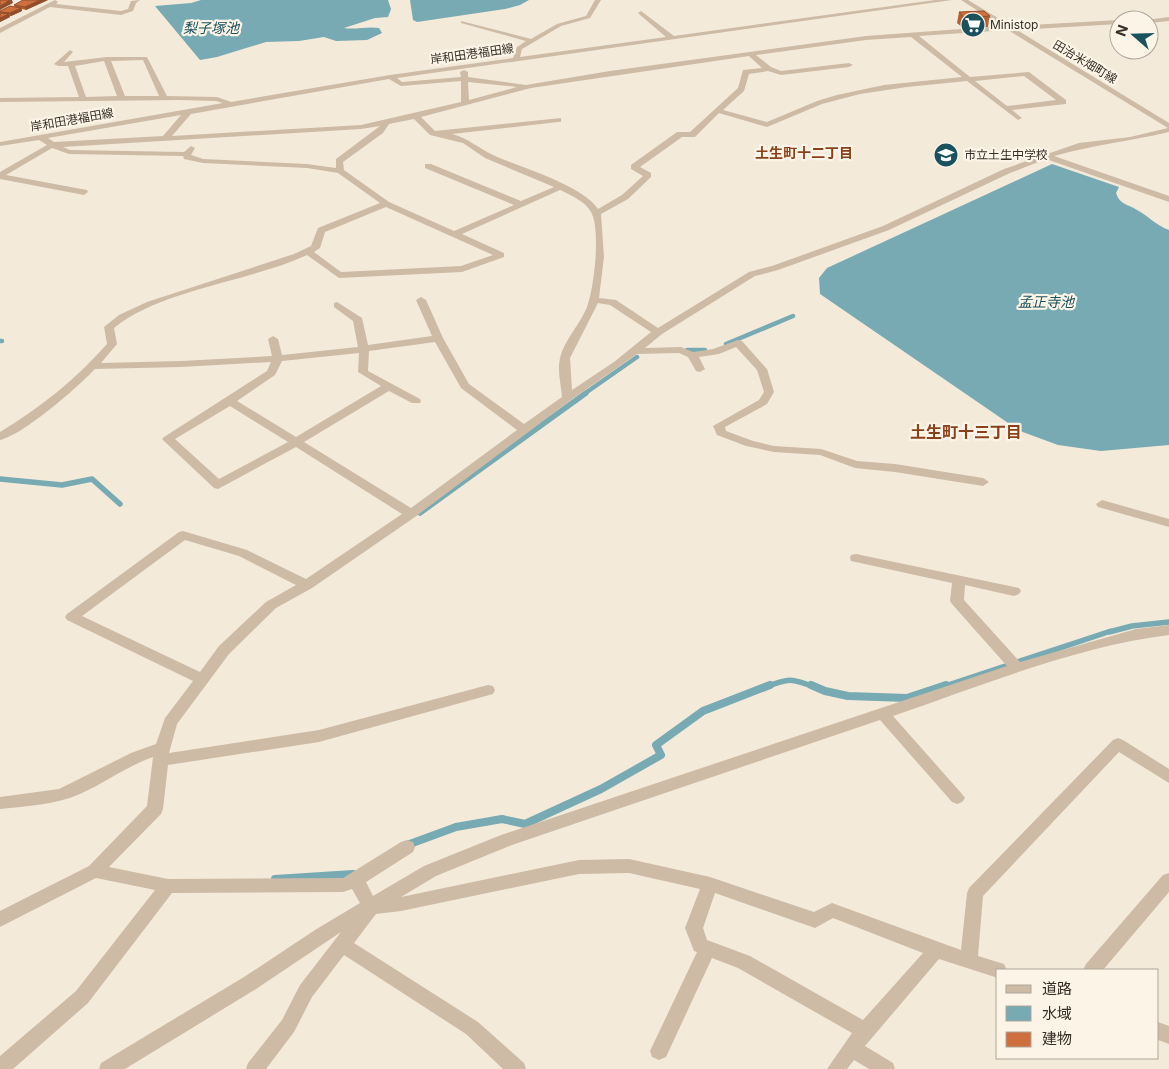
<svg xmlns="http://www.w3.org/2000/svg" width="1169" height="1069" font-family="Inter,'Noto Sans JP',sans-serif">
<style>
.water{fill:#77aab3}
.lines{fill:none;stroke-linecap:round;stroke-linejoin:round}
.stream-far2{stroke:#77aab3;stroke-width:4.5}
.stream-far1{stroke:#77aab3;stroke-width:5.5}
.stream{stroke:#77aab3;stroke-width:8}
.minor{fill:#cdbba5;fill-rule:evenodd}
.wall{fill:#b25f34}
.shaded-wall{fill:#914e2b}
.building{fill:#cf6f3d;stroke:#914e2b}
.labels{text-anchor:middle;stroke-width:4.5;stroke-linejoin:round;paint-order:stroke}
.far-poi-label{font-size:12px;fill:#382e27;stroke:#fbf4e7;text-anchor:start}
.far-street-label{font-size:12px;fill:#382e27;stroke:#fbf4e7}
.far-water-label{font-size:14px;font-style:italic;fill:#19515c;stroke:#fbf4e7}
.far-neighbourhood-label{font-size:14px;font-weight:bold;fill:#8d411a;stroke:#fbf4e7}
.neighbourhood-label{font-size:16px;font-weight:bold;fill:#8d411a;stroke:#fbf4e7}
</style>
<rect width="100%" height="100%" fill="#f4eada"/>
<!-- water -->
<path class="water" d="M201 0H388L391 9 388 17 375 18 344 28C355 30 367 26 379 28L382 33 367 40 336 41 324 37 299 41 266 42 217 57 200 60 155 6 191 3Z
M410 0H529L520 5 505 9 417 22 413 20Z
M1052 164 1119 187 1116 193C1120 205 1128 204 1137 210 1149 216 1155 225 1169 230V445L1101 451 1058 445 1020 431 820 294 819 278 827 268Z"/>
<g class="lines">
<!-- stream-far2 -->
<path class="stream-far2" d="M0 341H2
M726 344 793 316
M687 350H705
M584 394 637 357"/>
<!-- stream-far1 -->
<path class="stream-far1" d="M0 479 62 485 92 479 120 504
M420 513 586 393
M1109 632 1132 626 1169 622
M766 687C788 678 792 678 814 687
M942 687 1111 631"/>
<!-- stream -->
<path class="stream" d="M811 685 825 691 848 696 907 698 946 685
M407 845 456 827 502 819 525 824 601 789 661 755 656 745 703 711 770 685
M275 879 353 874"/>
<!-- minor -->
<path class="minor" d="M55 0 58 2 56 4 121 11 128 9 131 1 140 0 136 3 133 11 121 15 50 7 0 33V28Z
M595 0H601L590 18 561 26 522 49 520 57 666 37 639 14 638 13 641 11 674 36 935 0H952L397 78 402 82 461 77 460 72 464 70 468 72V77L526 85 610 71 866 36 1002 26 961 0H968L1011 26 1119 20V24L1017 30 1169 123V132C1131 141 1092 145 1054 156L1169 196V202L1046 159 1010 173 889 230 778 270 755 276 662 334 645 348 681 347 693 352 713 349 738 340 742 341 767 369 774 392 767 404 725 427 726 431 753 441 774 446 821 449 857 461 895 464 983 478 989 482 983 486 895 472 855 468 820 455 774 452 746 446 717 435 713 426 759 400 764 392 757 370 736 347 719 354 699 357 705 369 700 372 696 371 688 357 679 353 637 354 571 400 415 517 312 588 276 608 229 654 177 724 169 753 319 730 488 685 493 686 495 690 493 694 319 742 168 765 163 809 161 814 109 867 168 879 343 878 401 842 407 840 413 842 415 847 413 852 366 882 373 896 424 866 501 835 1007 666 952 604 950 601 952 583 851 561 850 558 851 555 856 554 1019 588 1021 591 1019 594 1014 596 965 585 964 600 1020 662 1136 629 1169 625V635C1078 646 980 686 893 716L962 794 965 798 962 802 957 804 952 802 880 720 512 845 436 876 401 897 579 860 629 859 710 877 814 912 832 903 961 950 967 893 969 888 1113 740 1118 738 1123 740 1169 769V783L1119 752 983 896 978 956 1004 964 1007 970H998V978L939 959 865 1046 893 1063 895 1069H869L854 1060 847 1069H827L852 1033 738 968 712 958 666 1057 659 1060 652 1057 650 1051 697 952 694 951 685 928 700 889 629 873 579 874 401 911 376 914 354 943 478 1022 524 1063 526 1069H503L466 1034 344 955 312 997 294 1032 266 1069H246L248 1063 282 1020 300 985 341 932 256 989 125 1069H99L101 1063 244 977 315 930 360 903 352 889 343 892 172 893 88 1003 13 1069H0V1056L76 991 155 890 96 878 0 927V911L89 866 147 806 153 757C127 766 105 783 80 794 55 805 27 806 0 809V797L59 789 131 753 156 744 165 718 193 681 67 620 65 617 67 614 179 532 183 531 247 550 306 579 402 514 296 447 218 489 214 488 164 441 162 439 164 437 267 371 271 362 181 367 95 369C77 388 23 435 0 440V432C40 408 76 379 107 344L104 327 119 315 147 302 294 254 311 246 318 228 380 203 338 173 307 168 203 163 184 159 183 156 69 154 52 148 6 175 87 190 88 192 84 195 0 179V172L47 145 39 140 0 146V142L223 103 216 101 180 100 0 102V98L79 97 68 66H58L54 64 70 50 73 52 64 62 107 57H147L167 96 217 97 231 102 390 75 513 58 517 47 526 41 461 23V21L531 39 557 24 586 16ZM1008 30 1168 128 1130 137 1079 143 1004 169 883 226 772 266 749 272 658 328 616 300 599 298 604 257 601 214 628 199 651 177V173L640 167 682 137H695L719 113 767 127 822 104 860 94 907 87 967 81 1018 120 1022 118 1012 110 1066 104V100L1029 72 970 77 919 36ZM911 37 962 77 884 85 837 95 817 101 767 122 723 110 744 91 749 74 768 71 781 75 849 67 853 65 849 63 781 71 771 67 756 55 866 40ZM749 56 762 68 743 70 738 88 690 132H677L631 165V169L643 176 622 195 598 209C581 184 521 168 493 155 478 148 468 138 452 134L558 122H561V118L435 131 421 117 531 88ZM143 60 159 96H125L111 61ZM104 61 117 96 86 97 75 66ZM1024 76 1056 100 1007 106 975 81ZM389 79 401 86 461 81V102L361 125 172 136 191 114ZM468 82 517 87 469 100ZM181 115 163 136 54 142 48 138ZM414 119 430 135 463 143 485 158 554 187 521 201 431 164H425V168L514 205 454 231 389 202 344 170 343 162 383 133 389 124ZM380 126 336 159V168L307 164 203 159 191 155 195 148 191 146 184 152 70 150 63 147 361 129ZM560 190C571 195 586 202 591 212 601 229 594 289 587 307 580 325 564 340 560 358 557 371 561 384 562 397L524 424 469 384 443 338 426 300 421 297 416 300 432 336 368 345 362 318 337 302 334 303V307L353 321 358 347 282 355 278 339 273 336 268 339 272 356 181 361 101 363 117 344 114 328C162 289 249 282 307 255L339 278 462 272 504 257V253L462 234ZM386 207 493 255 461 266 341 272 314 252 320 248 325 232ZM598 303 610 305 651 332 614 362 572 390 570 358ZM435 342 461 388 517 430 411 508 304 442 389 391 412 403H420L421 401 420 399 368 371 369 351ZM359 353 358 372 381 386 296 437 237 401 275 375 282 361ZM230 406 288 442 219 479 175 439ZM185 540 239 556 296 585 266 602 219 646 200 672 82 616ZM715 893 815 928 833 918 923 953 863 1020 750 956 707 940 703 928Z
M1169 17V21L1149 23V20H1146Z
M1102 500 1169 519V527L1098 507 1096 504Z
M1169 873V892L1103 970H1083L1086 964 1163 875Z
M1158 1022 1169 1026V1044L1158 1040Z"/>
</g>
<!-- wall -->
<path class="wall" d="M48 0 26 10 22 9V11L11 16H9L10 17 0 22V11L15 7 14 5Z
M959 12 990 16 988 27 963 28 957 23Z"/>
<!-- shaded-wall -->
<path class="shaded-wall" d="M10 0H12L13 3 0 10V6Z
M40 0H48L26 10 25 7Z
M21 8 22 11 11 16 10 13Z
M9 14 10 17 0 22V18Z"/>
<!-- building -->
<path class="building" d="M0 0H10L0 6Z
M23 0H40L25 7 14 5Z
M10 6 21 8 10 13 0 12V11Z
M984 11 990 16 965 18 959 12Z
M0 13 9 14 0 18Z"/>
<!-- icons -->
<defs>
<symbol id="supermarket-disc" viewBox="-11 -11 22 22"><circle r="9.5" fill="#19515c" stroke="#fbf4e7"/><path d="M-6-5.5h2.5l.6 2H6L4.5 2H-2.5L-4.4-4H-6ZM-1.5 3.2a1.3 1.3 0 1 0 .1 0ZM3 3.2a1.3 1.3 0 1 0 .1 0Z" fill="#fff"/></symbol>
<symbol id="school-disc" viewBox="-11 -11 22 22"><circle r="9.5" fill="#19515c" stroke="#fbf4e7"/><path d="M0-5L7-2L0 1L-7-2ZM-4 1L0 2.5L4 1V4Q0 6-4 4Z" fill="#fff"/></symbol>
</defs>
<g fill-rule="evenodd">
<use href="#supermarket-disc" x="959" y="11" width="28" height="28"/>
<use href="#school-disc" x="932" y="141" width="28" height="28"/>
</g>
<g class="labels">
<!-- far-poi labels -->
<g class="far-poi-label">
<text x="990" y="29">Ministop</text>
<text x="964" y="159">市立土生中学校</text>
</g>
<!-- far-street labels -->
<g class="far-street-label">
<text transform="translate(472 54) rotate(-8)" y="4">岸和田港福田線</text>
<text transform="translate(1085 62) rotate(31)" y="4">田治米畑町線</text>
<text transform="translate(72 120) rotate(-10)" y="4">岸和田港福田線</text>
</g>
<!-- far-water labels -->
<g class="far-water-label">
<text x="211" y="33">梨子塚池</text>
<text x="1046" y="307">孟正寺池</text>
</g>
<!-- far-neighbourhood labels -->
<g class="far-neighbourhood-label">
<text x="804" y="158">土生町十二丁目</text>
</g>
<!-- neighbourhood labels -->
<g class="neighbourhood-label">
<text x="966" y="438">土生町十三丁目</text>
</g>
</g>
<!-- legend -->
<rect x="996" y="969" width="162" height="90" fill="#fbf4e7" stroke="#ada59a"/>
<rect x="1006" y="985" width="25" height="8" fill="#cdbba5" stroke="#ada59a"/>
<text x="1042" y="994" font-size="15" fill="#382e27">道路</text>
<rect x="1006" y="1006" width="25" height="15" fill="#77aab3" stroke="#ada59a"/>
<text x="1042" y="1019" font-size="15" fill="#382e27">水域</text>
<rect x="1006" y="1032" width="25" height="15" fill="#cf6f3d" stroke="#ada59a"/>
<text x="1042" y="1044" font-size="15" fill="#382e27">建物</text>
<!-- north arrow -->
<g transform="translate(1134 35) rotate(290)"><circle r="24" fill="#fbf4e7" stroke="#ada59a"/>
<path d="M0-4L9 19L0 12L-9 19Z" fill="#19515c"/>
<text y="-8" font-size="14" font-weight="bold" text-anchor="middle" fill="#382e27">N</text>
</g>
</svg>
